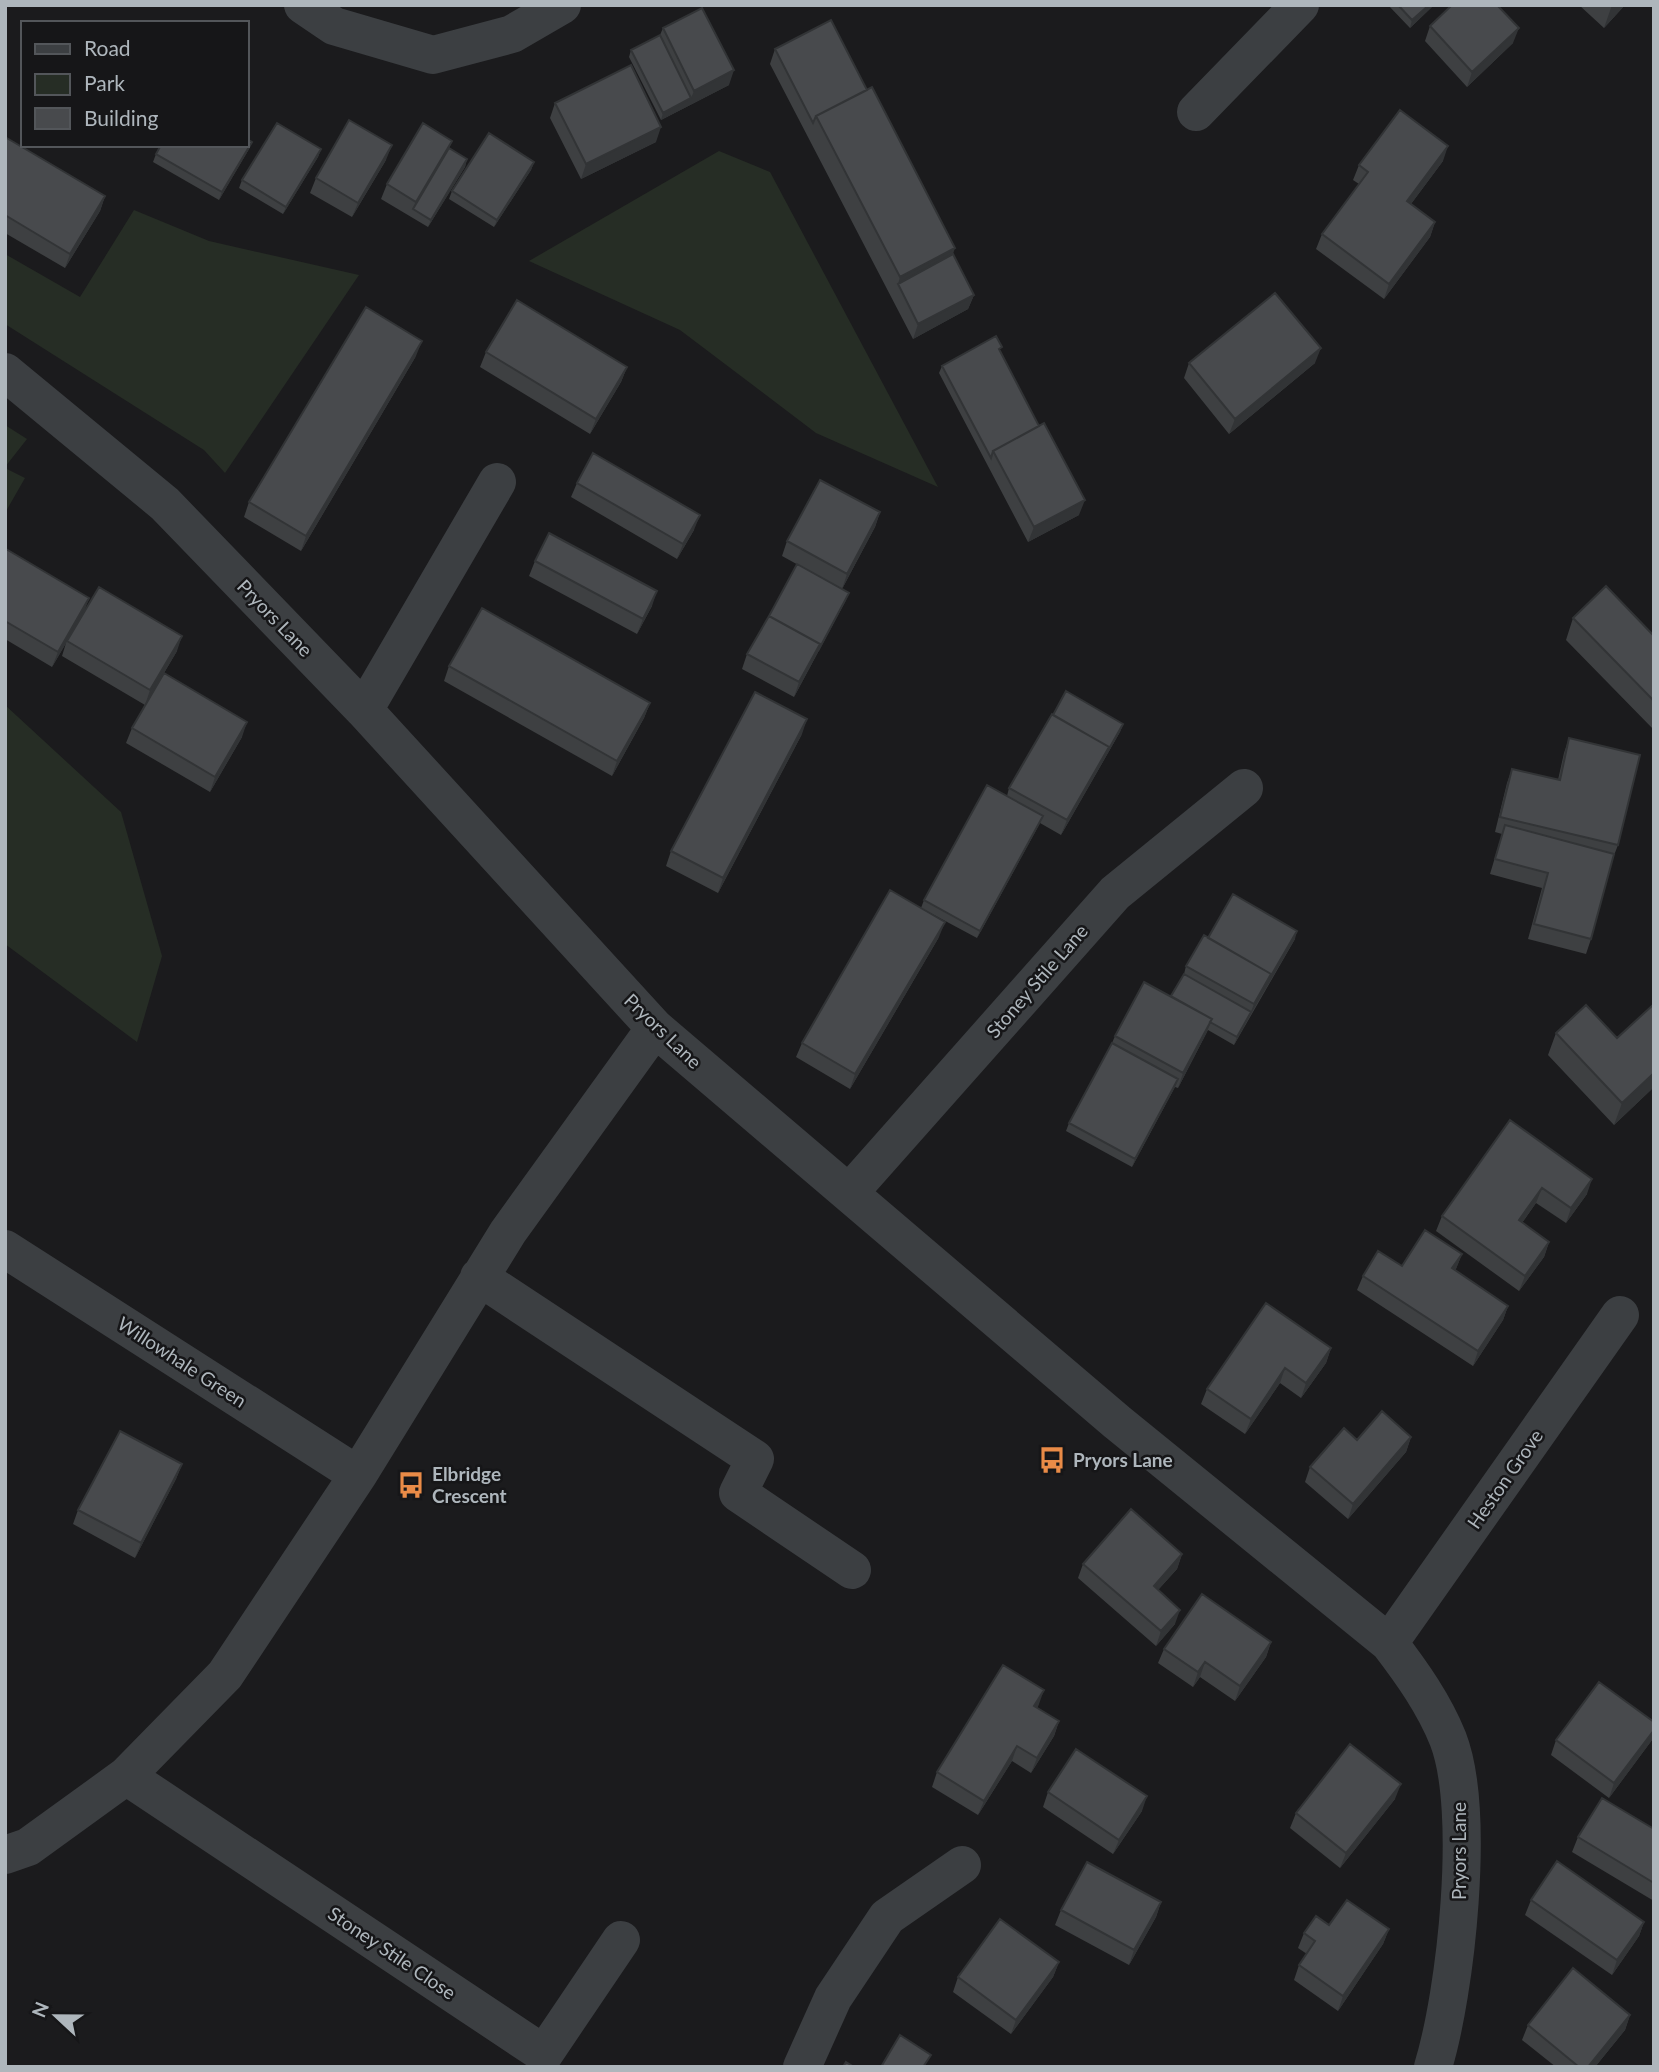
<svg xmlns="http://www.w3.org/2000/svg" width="1659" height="2072" font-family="Lato,sans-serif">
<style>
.green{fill:#262d25}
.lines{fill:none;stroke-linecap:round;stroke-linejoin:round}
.street{stroke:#3c3f42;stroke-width:38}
.wall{fill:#3e4042}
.shaded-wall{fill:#323436}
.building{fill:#484a4d;stroke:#323436;stroke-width:2}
.labels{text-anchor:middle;stroke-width:5;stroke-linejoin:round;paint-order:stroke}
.street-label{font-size:19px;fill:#aeb6bc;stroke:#161618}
.poi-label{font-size:19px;font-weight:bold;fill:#aeb6bc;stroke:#161618;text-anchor:start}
</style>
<rect width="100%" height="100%" fill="#1b1b1d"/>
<!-- green -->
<path class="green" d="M719 151 770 172 938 487 816 433 680 330 529 261Z
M134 210 209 241 359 275 225 473 204 450 5 324V254L80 297Z
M5 425 27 439 5 467Z
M5 468 25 478 5 513Z
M5 705 121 812 162 956 137 1042 5 944Z"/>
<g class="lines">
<!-- street -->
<path class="street" d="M303 5 334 26 433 55 512 34 562 5
M1196 112 1300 5
M5 372 165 504 364 710 655 1028 1117 1422 1389 1643C1412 1673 1434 1704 1448 1739 1476 1811 1456 1992 1433 2067
M364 710 497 482
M849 1193 1115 893 1244 788
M5 1249 358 1475
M479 1277 755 1459 738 1493 852 1570
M1389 1643 1620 1315
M126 1776 544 2054 621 1940
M5 1855 28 1847 126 1776 225 1675 358 1475 508 1232 655 1028
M802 2067 833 1998 887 1917 962 1865"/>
</g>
<!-- wall -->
<path class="wall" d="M1388 5H1434L1410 28Z
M1579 5H1625L1604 28Z
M1430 26 1513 43 1467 87 1425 41Z
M663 28 729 85 661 120 629 57 631 50 660 35Z
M775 49 953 254 974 295 968 309 913 339 770 64Z
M555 103 656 142 581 179 550 118Z
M5 137 105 196 100 211 65 268 5 233Z
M452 141 449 148 467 159 465 167 428 227 381 199 387 184Z
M252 142 249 149 219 200 153 162 156 154Z
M321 149 318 157 283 214 239 188 242 180Z
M386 160 352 217 310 193 316 178Z
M1443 161 1411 204 1435 222 1430 237 1384 299 1316 249 1322 234 1359 184 1353 180 1359 165Z
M534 162 531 170 494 227 449 199 452 191Z
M486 352 627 367 621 382 590 434 480 367Z
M1000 352 1079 515 1028 542 939 373 942 366Z
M416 356 301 551 244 517 249 502Z
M1189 363H1315L1229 434 1184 378Z
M577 483 694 530 677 559 571 497Z
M880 512 875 527 842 589 782 556 787 541Z
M5 550 85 611 177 651 145 705 62 656 66 643 52 667 5 639Z
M535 561 652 606 637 634 529 576Z
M846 600 794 697 742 669 747 654Z
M1573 618 1654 636V730L1566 640Z
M449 666 650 703 644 718 612 776 444 681Z
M1123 724 1120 732 1061 835 1040 823 977 938 921 908 924 900 1007 796 1009 788Z
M132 728 242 737 210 792 126 743Z
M802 734 718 893 666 866 671 851Z
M1569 738 1618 845 1613 858 1591 939 1586 954 1528 939 1542 888 1490 874 1502 834 1495 832 1507 783 1512 769 1558 780 1564 753Z
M939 937 850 1089 796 1057 802 1043Z
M1208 938 1295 939 1234 1045 1208 1030 1178 1088 1175 1087 1132 1167 1066 1131 1069 1123 1112 1043 1115 1036 1171 996 1184 974 1186 966Z
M1556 1033 1617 1038 1654 1087 1614 1125 1548 1055Z
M1510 1120 1587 1194 1566 1223 1536 1203 1522 1223 1549 1242 1544 1257 1519 1291 1436 1231 1442 1216Z
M1462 1254 1455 1271 1508 1306 1503 1320 1473 1366 1357 1290 1363 1276Z
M1331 1348 1326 1363 1301 1398 1280 1383 1245 1434 1201 1404 1207 1389Z
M1411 1437 1406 1452 1348 1519 1305 1482 1310 1467 1357 1440Z
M182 1464 176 1479 135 1558 73 1524 78 1510Z
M1182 1554 1177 1569 1158 1590 1175 1624 1156 1646 1078 1578 1083 1564Z
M1271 1642 1266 1657 1235 1701 1200 1677 1193 1687 1158 1663 1164 1649Z
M1039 1704 1037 1708 1059 1721 1054 1736 1031 1773 1012 1761 978 1815 932 1787 937 1772Z
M1556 1740H1652L1609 1798 1551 1755Z
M1048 1792 1142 1811 1113 1854 1043 1807Z
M1395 1799 1340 1868 1290 1828 1296 1813Z
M1654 1829V1901L1572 1852 1578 1837Z
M1531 1900 1644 1922 1639 1936 1612 1975 1525 1915Z
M1161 1902 1156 1917 1129 1965 1055 1925 1061 1910Z
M1329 1925 1389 1929 1383 1944 1338 2011 1294 1980 1299 1965 1307 1954 1298 1948 1304 1933Z
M1059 1962 1053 1977 1011 2034 953 1992 958 1977Z
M1630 2015 1625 2030 1595 2067H1556L1522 2040 1528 2025Z"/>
<!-- shaded-wall -->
<path class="shaded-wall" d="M1429 5H1434L1410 28 1412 20Z
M1612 5H1625L1604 28Z
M1519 28 1513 43 1467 87 1472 72Z
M734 70 729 85 661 120 663 113 691 98 694 91Z
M661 127 656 142 581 179 586 164Z
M452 141 446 156 413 209 416 202Z
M252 142 249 149 219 200 222 192Z
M392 145 386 160 352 217 358 203Z
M1448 146 1443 161 1402 216 1407 201Z
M321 149 318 157 283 214 286 207Z
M467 159 465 167 428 227 431 220Z
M534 162 531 170 494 227 497 220Z
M105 196 100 211 65 268 70 254Z
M1435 222 1430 237 1384 299 1389 284Z
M955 248 948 269 898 284 900 277Z
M974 295 968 309 913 339 918 324Z
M422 341 416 356 301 551 306 536Z
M1321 348 1315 363 1229 434 1235 419Z
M627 367 621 382 590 434 596 419Z
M1085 500 1079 515 1028 542 1034 527Z
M880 512 875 527 842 589 847 574Z
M700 515 694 530 677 559 683 544Z
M657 591 652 606 637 634 643 619Z
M849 593 846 600 794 697 799 682Z
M89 598 84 613 52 667 58 652Z
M182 636 177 651 145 705 150 690Z
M650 703 644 718 612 776 617 761Z
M807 719 802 734 718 893 723 878Z
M247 722 242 737 210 792 215 777Z
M1123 724 1120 732 1061 835 1067 820 1109 747Z
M1043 816 1040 823 977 938 980 931Z
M945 922 939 937 850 1089 855 1074Z
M1297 931 1295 939 1248 1019 1254 1004Z
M1251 1012 1248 1019 1234 1045 1237 1037Z
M1212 1019 1206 1034 1178 1088 1183 1073Z
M1654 1073V1087L1614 1125 1622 1103Z
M1178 1079 1175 1087 1132 1167 1135 1159Z
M1592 1179 1587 1194 1566 1223 1571 1208Z
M1542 1188 1536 1203 1513 1235 1519 1220Z
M1549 1242 1544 1257 1519 1291 1525 1276Z
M1462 1254 1456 1269 1446 1283 1452 1268Z
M1508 1306 1503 1320 1473 1366 1478 1351Z
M1331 1348 1326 1363 1301 1398 1306 1383Z
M1285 1368 1280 1383 1245 1434 1251 1419Z
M1411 1437 1406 1452 1348 1519 1353 1504Z
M182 1464 176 1479 135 1558 141 1543Z
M1182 1554 1177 1569 1148 1601 1154 1586Z
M1180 1610 1175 1624 1156 1646 1161 1631Z
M1271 1642 1266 1657 1235 1701 1240 1686Z
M1205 1662 1200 1677 1193 1687 1198 1672Z
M1044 1690 1039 1704 1029 1721 1034 1706Z
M1059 1721 1054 1736 1031 1773 1037 1758Z
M1654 1730V1735L1652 1740 1609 1798 1614 1783Z
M1017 1746 1012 1761 978 1815 984 1801Z
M1401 1784 1395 1799 1340 1868 1346 1853Z
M1147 1796 1142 1811 1113 1854 1119 1840Z
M1161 1902 1156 1917 1129 1965 1134 1950Z
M1644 1922 1639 1936 1612 1975 1617 1960Z
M1389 1929 1383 1944 1338 2011 1343 1996Z
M1059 1962 1053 1977 1011 2034 1016 2020Z
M1630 2015 1625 2030 1595 2067H1588Z"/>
<!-- building -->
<path class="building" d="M1398 5H1429L1412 20Z
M1452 5H1497L1519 28 1472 72 1430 26Z
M702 8 734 70 694 91 663 28Z
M831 20 867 90 816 116 813 123 775 49Z
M660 35 691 98 663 113 631 50Z
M631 65 661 127 586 164 555 103Z
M872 87 955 248 900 277 816 116Z
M1400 110 1448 146 1407 201 1435 222 1389 284 1322 234 1368 172 1359 165Z
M349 120 392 145 358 203 316 178Z
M277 123 321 149 286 207 242 180Z
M423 123 452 141 416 202 387 184Z
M489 133 534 162 497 220 452 191Z
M5 137 105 196 70 254 5 215Z
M247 139 252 142 222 192 156 154 161 145H247Z
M449 148 467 159 431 220 413 209Z
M953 254 974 295 918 324 898 284Z
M1275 293 1321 348 1235 419 1189 363Z
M517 300 627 367 596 419 486 352Z
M366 307 422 341 306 536 249 502Z
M996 336 1002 347 999 349 1039 426 993 451 991 458 942 366Z
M1044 423 1085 500 1034 527 993 451Z
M593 453 700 515 683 544 577 483Z
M820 480 880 512 847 574 787 541Z
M549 533 657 591 643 619 535 561Z
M6 549 89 598 58 652 5 621Z
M797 564 849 593 818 651 820 644 769 616Z
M1606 586 1654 636V701L1573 618Z
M99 587 182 636 150 690 67 641Z
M482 608 650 703 617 761 449 666Z
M769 616 820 644 799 682 747 654Z
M164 673 247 722 215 777 132 728Z
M1066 691 1123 724 1106 754 1109 747 1053 715Z
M755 692 807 719 723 878 671 851Z
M1052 714 1109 747 1067 820 1009 788Z
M1569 738 1640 755 1618 845 1500 817 1512 769 1560 780Z
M987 785 1043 816 980 931 924 900Z
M1505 825 1614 854 1591 939 1534 924 1548 873 1495 859Z
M890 890 945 922 855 1074 802 1043Z
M1233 894 1297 931 1268 981 1271 974 1208 938Z
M1204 935 1271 974 1254 1004 1186 966Z
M1184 974 1251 1012 1237 1037 1210 1022 1212 1019 1171 996Z
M1144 982 1212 1019 1183 1073 1115 1036Z
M1654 1004V1073L1622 1103 1556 1033 1586 1005 1617 1038Z
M1112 1043 1178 1079 1135 1159 1069 1123Z
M1510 1120 1592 1179 1571 1208 1542 1188 1519 1220 1549 1242 1525 1276 1442 1216Z
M1425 1230 1462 1254 1452 1268 1508 1306 1478 1351 1363 1276 1378 1251 1402 1266Z
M1266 1303 1331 1348 1306 1383 1285 1368 1251 1419 1207 1389Z
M1382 1411 1411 1437 1353 1504 1310 1467 1344 1428 1357 1440Z
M120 1431 182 1464 141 1543 78 1510Z
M1131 1509 1182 1554 1154 1586 1180 1610 1161 1631 1083 1564Z
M1202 1594 1271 1642 1240 1686 1205 1662 1198 1672 1164 1649Z
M1003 1665 1044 1690 1034 1706 1059 1721 1037 1758 1017 1746 984 1801 937 1772Z
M1599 1682 1654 1722V1730L1614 1783 1556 1740Z
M1350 1744 1401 1784 1346 1853 1296 1813Z
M1076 1749 1147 1796 1119 1840 1048 1792Z
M1602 1798 1654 1829V1883L1578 1837Z
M1557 1861 1644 1922 1617 1960 1531 1900Z
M1087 1862 1161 1902 1134 1950 1061 1910Z
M1347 1900 1389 1929 1343 1996 1299 1965 1315 1941 1304 1933 1316 1916 1329 1925Z
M1000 1919 1059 1962 1016 2020 958 1977Z
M1573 1968 1630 2015 1588 2067H1579L1528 2025Z
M900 2035 931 2055 923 2067H881Z
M846 2062 854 2067H843Z"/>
<!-- icons -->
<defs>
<symbol id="bus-bare" viewBox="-9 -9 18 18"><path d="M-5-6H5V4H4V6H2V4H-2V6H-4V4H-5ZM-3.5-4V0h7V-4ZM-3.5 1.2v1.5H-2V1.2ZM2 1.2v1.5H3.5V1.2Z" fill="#e98b47" stroke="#161618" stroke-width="2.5" paint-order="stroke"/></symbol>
</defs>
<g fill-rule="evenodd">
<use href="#bus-bare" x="1033" y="1441" width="38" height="38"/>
<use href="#bus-bare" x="392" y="1466" width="38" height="38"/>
</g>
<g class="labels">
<!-- street labels -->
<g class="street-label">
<text transform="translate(275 618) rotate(46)" y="7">Pryors Lane</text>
<text transform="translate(1037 981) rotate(-49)" y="7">Stoney Stile Lane</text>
<text transform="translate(663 1031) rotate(44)" y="7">Pryors Lane</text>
<text transform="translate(182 1362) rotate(33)" y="7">Willowhale Green</text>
<text transform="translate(1505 1479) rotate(-55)" y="7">Heston Grove</text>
<text transform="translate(1459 1851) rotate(-90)" y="7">Pryors Lane</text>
<text transform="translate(392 1953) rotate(34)" y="7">Stoney Stile Close</text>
</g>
<!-- poi labels -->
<g class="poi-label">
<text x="1073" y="1467">Pryors Lane</text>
<text x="432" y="1481">Elbridge<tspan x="432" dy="22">Crescent</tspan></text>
</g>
</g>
<!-- border -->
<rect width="1659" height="2072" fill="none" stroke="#aeb6bc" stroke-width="14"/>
<!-- legend -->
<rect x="21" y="21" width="228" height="126" fill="#161618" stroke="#53565a" stroke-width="2"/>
<rect x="35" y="44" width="35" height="10" fill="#3c3f42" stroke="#53565a" stroke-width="2"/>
<text x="84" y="56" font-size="21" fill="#aeb6bc">Road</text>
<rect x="35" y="74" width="35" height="21" fill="#262d25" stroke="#53565a" stroke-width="2"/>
<text x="84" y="91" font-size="21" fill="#aeb6bc">Park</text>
<rect x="35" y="108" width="35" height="21" fill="#484a4d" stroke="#53565a" stroke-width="2"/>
<text x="84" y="126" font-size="21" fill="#aeb6bc">Building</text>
<!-- north arrow -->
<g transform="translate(56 2016) rotate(292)" stroke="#161618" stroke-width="5" paint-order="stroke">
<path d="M0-5L12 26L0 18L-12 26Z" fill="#aeb6bc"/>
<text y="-10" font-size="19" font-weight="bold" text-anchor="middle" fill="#aeb6bc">N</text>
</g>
</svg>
